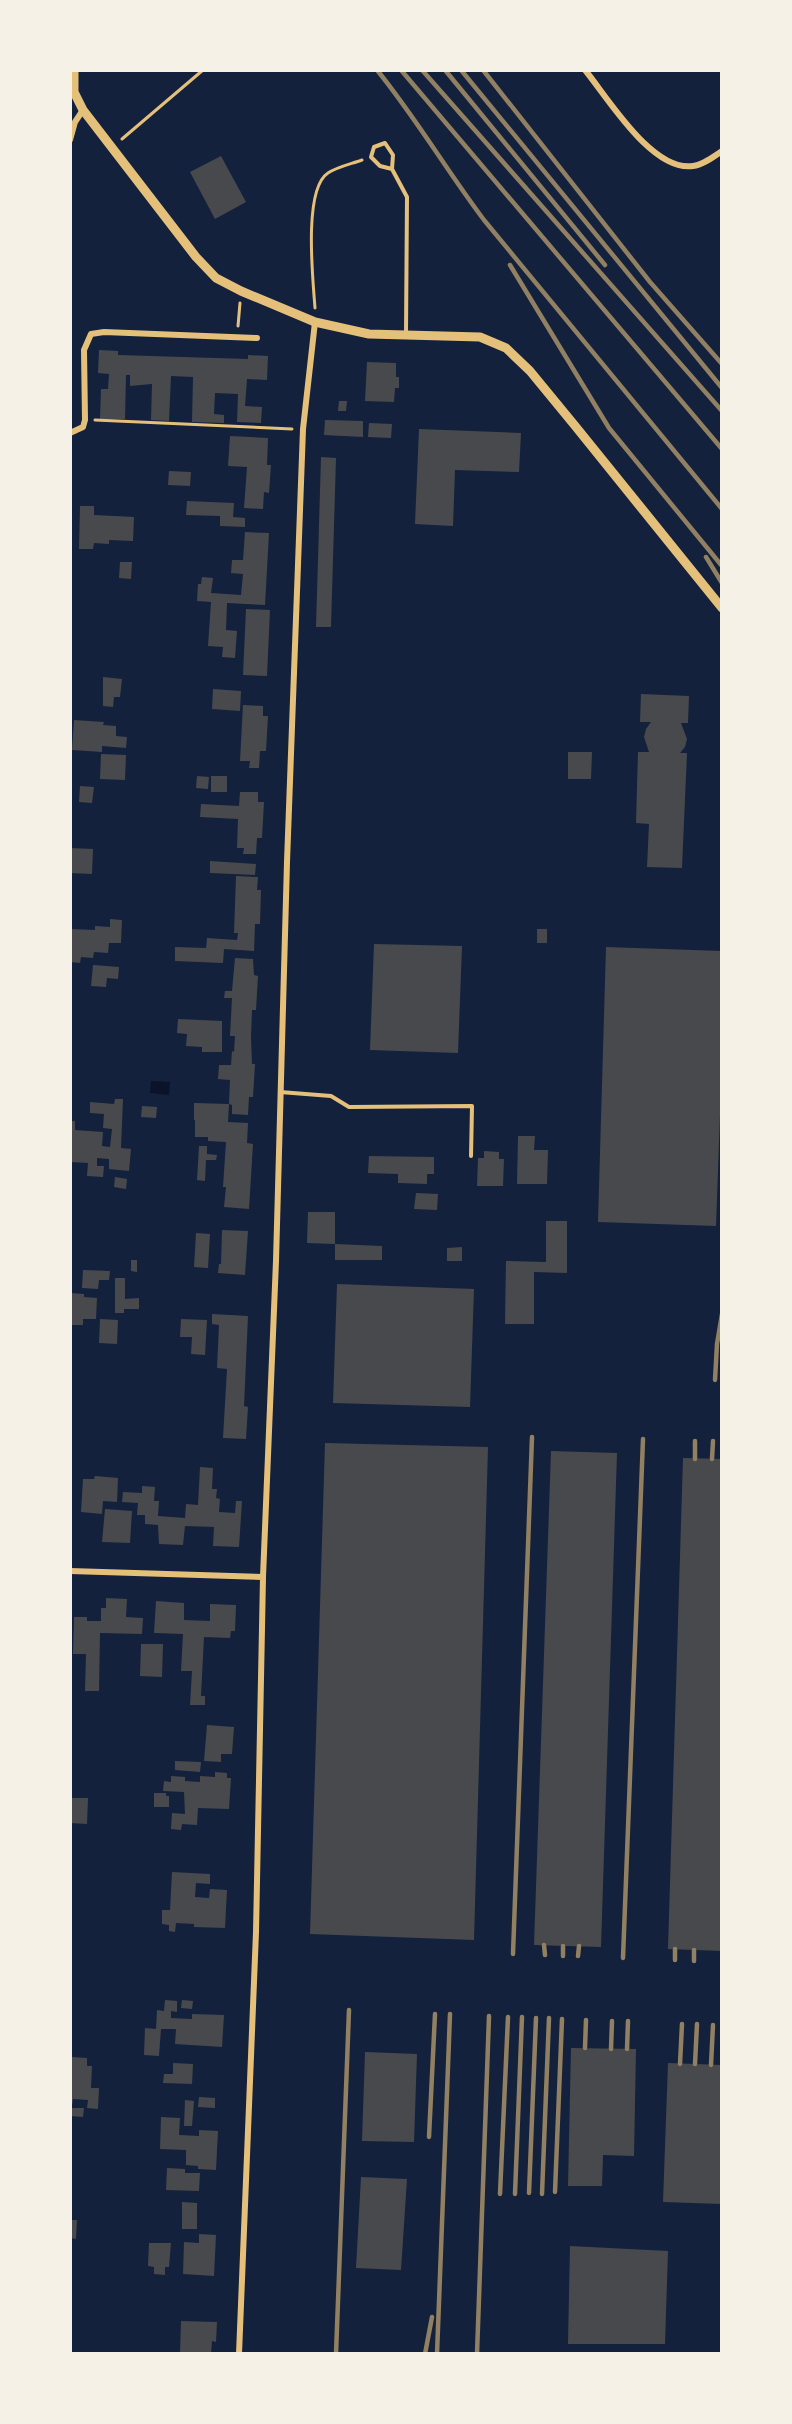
<svg xmlns="http://www.w3.org/2000/svg" width="792" height="2424" font-family="Raleway,sans-serif">
<style>
.water{fill:#0b132b}
.building{fill:#48494c}
.lines{fill:none;stroke-linecap:round;stroke-linejoin:round}
.path{stroke:#e5c07b;stroke-width:3}
.service{stroke:#e5c07b;stroke-width:4}
.minor{stroke:#e5c07b;stroke-width:6}
.tertiary{stroke:#e5c07b;stroke-width:9}
.rail{stroke:#918062;stroke-width:4.5}
</style>
<rect width="100%" height="100%" fill="#14213d"/>
<!-- water -->
<path class="water" d="M151 1081 170 1082 169 1095 150 1093Z"/>
<!-- building -->
<path class="building" d="M221 156 246 202 215 219 190 172Z
M99 350 118 351V355L248 359V355L268 356 267 380 247 379 245 406 262 407 261 423 237 422 238 394 215 393 214 414 224 415V423L192 422 193 377 171 376 169 421 151 420 152 384 130 386V375H126L125 419H100L101 389H108L109 374 98 373Z
M367 362 396 363V377H399V388H395L394 402 365 401Z
M339 401H347L346 411H338Z
M325 420 363 421V437L324 435Z
M369 423 392 424 391 438 368 437Z
M419 429 521 433 519 472 455 470 453 526 415 524Z
M230 436 268 438 267 465H271L269 493 264 492 263 509 244 508 247 467 228 466Z
M321 457 336 458 331 627H316Z
M169 471 191 472 190 486 168 485Z
M187 501 234 503 233 517 245 518V527L220 526V516L186 515Z
M80 506H94V515L134 517 133 541 109 540V544L94 543 93 549H79Z
M245 532 269 533 265 605 227 603 226 630 237 631 235 658 222 657 223 647 208 646 211 602 197 601 198 584H201L202 577 213 578 211 593 241 595 243 574 231 573 232 560H243Z
M120 562H132L131 579 119 578Z
M246 609 270 610 267 676 243 675Z
M103 677 122 679 120 697H114L113 707 103 706Z
M213 689 241 691 240 711 212 709Z
M641 694 689 696 688 723H681L687 739 685 747 680 753H687L682 868 647 867 649 824 636 823 638 752H649L644 737 646 729 651 722H640Z
M243 705 263 706V716H268L266 751H260L259 768H249L250 761H240Z
M74 720 104 722 103 725 116 726V736L127 737 126 748 102 746V752L72 750Z
M568 752H592L591 779H568Z
M101 754 126 755 125 780 100 779Z
M197 776 209 777 208 789 196 788Z
M211 776H227V792H211Z
M80 786 94 787 92 803 79 802Z
M240 792H258V802H264L262 838H257L256 854H243L244 848H237L238 819 200 817 201 804 239 806Z
M70 848 93 849 92 874 70 873Z
M210 861 256 864 255 875 210 873Z
M236 876 258 877 257 890H261L260 924H255L254 951 224 949 223 963 175 961V947L206 948 207 938 237 940 238 933H234Z
M110 919 122 920 121 943H109L108 953 94 952 93 958 81 957 80 963 70 962V929L95 930V926L110 927Z
M537 929H547V943H537Z
M374 944 462 946 458 1053 370 1050Z
M606 947 722 951V1059L716 1226 598 1222Z
M235 958 253 959 254 975 258 976 256 1010H252L251 1037 252 1064H255L253 1097H249L248 1115 232 1114V1105L229 1104 228 1122 248 1123 247 1143 253 1144 249 1209 224 1207 226 1187H223L226 1142 208 1141V1137H195V1120H194V1103L229 1104 230 1080 218 1079 219 1065H231L232 1051 234 1052 235 1036H230L232 998H224L225 991H232Z
M93 965 119 967 118 979 107 978 106 987 91 986Z
M178 1019 222 1021V1052H202V1047L186 1046 187 1034 177 1033Z
M115 1099H123L121 1148 131 1149 129 1171 109 1169V1159L97 1158V1166H104L103 1177 87 1176 88 1163 70 1162V1121H75V1130L103 1132 102 1146 110 1147 112 1129 103 1128 104 1114 90 1113V1102L114 1104Z
M142 1106 157 1107 156 1118 141 1117Z
M518 1136H535L534 1150H548L547 1184H517Z
M199 1146H207V1154L217 1155 216 1160H206L205 1181 197 1180Z
M484 1151 499 1152V1159H504L503 1186H477L478 1158H484Z
M369 1156 434 1157V1174H427V1184L398 1183V1174L368 1173Z
M115 1177 127 1179 126 1189 114 1187Z
M416 1193 438 1194 437 1210 414 1209Z
M308 1212H335V1244L307 1243Z
M546 1221H567V1273L534 1272V1324H505L506 1261 546 1262Z
M222 1230 248 1231 245 1275 218 1273 219 1264H221Z
M196 1233 210 1234 208 1268 194 1267Z
M335 1244 382 1246V1260H335Z
M462 1247V1261H447V1248Z
M131 1260H137V1272L131 1271Z
M83 1270 110 1271 109 1280H99L98 1289 82 1288Z
M115 1278H125V1299L139 1298V1309H124V1313H115Z
M337 1284 474 1289 470 1407 333 1403Z
M70 1293 84 1294V1297L97 1298 96 1319H83V1325H70Z
M212 1314 248 1316 244 1406 248 1407 246 1439 223 1438 227 1369 217 1368 219 1325 212 1324Z
M100 1319 118 1320 117 1344 99 1343Z
M181 1319 207 1320 205 1355 191 1354 192 1337H180Z
M325 1443 488 1447 474 1940 310 1934Z
M551 1451 617 1453 601 1947 534 1945Z
M683 1458 722 1459V1951L668 1949Z
M200 1467 213 1468 212 1489H217L216 1498 220 1499 219 1512 235 1513 236 1501H242L239 1547 213 1546 214 1527 185 1526 183 1545 159 1544 158 1525 145 1524V1515H137L138 1503 122 1502 123 1492 142 1493V1486L155 1487 154 1501H159L158 1516 185 1518 186 1504 198 1505Z
M95 1476 118 1478 117 1502 103 1501 102 1514 81 1512 83 1479H94Z
M105 1509 132 1511 130 1543 102 1542Z
M106 1598 127 1599 126 1617 143 1618 142 1634 100 1633 99 1691H85L86 1654H73L74 1617H87V1621H101V1608H106Z
M156 1601 184 1603V1620L210 1621V1604L236 1605 235 1631H231L230 1638 204 1637 201 1696H205V1705H190L192 1671H181L183 1634 154 1633Z
M141 1644H163L162 1677 140 1676Z
M207 1725 234 1727 232 1754H221V1762L204 1761Z
M175 1761 201 1762 200 1772 175 1770Z
M215 1772 227 1773V1778H231L229 1809 198 1808 197 1825 182 1824 181 1830 171 1829 172 1813 185 1814 184 1792 163 1791 164 1781 171 1782V1776L185 1777V1781L200 1782V1776L215 1777Z
M154 1793H166V1796H169V1807H154Z
M70 1798H88L87 1824 70 1823Z
M172 1872 210 1874V1884L196 1883 195 1897 209 1898 210 1889 227 1890 225 1928 194 1927V1924L176 1923 175 1932 169 1931V1925L162 1924V1910H170Z
M165 2000 177 2001V2012L171 2011V2018L192 2019V2014L224 2015 222 2047 175 2044 176 2029H161L159 2056 144 2055 145 2028 156 2029 157 2010 164 2011Z
M182 2000 193 2001 192 2009 181 2008Z
M571 2048 636 2049 634 2156 603 2155 602 2186H568Z
M365 2052 417 2054 414 2142 362 2141Z
M72 2057 87 2058V2066H92L91 2088H99L98 2109 87 2108 88 2100 73 2099 72 2106H70Z
M173 2063 193 2064 192 2084 163 2083 164 2074H173Z
M668 2063 722 2065V2204L663 2202Z
M199 2097 215 2098V2108L198 2107Z
M185 2100 194 2101 192 2126H184Z
M70 2108H84L83 2117 70 2116Z
M161 2117 180 2118 179 2135 199 2136V2130L218 2131 216 2170 198 2169V2166L186 2165V2150L160 2149Z
M167 2168 185 2169V2173H200L199 2191 166 2190Z
M361 2177 407 2179 401 2270 356 2268Z
M182 2202 197 2203V2229H182Z
M70 2220H77L76 2239 70 2238Z
M199 2234 216 2235 214 2276 183 2274 184 2242 199 2243Z
M149 2243H171L169 2267H165V2275L154 2274V2267L148 2266Z
M570 2246 668 2251 665 2344H568Z
M181 2321 217 2322 216 2342 212 2341 211 2354H180Z"/>
<g class="lines">
<!-- path -->
<path class="path" d="M122 139 203 70
M315 308C313 280 303 189 328 173 337 167 351 164 362 160
M238 326 240 303
M95 420 292 429"/>
<!-- service -->
<path class="service" d="M392 169 380 166 371 157 374 147 385 143 393 155 392 169 407 197 406 334
M280 1092 331 1096 349 1107 472 1106 471 1156"/>
<!-- minor -->
<path class="minor" d="M585 70C608 98 652 172 693 166 703 165 713 157 722 151
M70 140 75 122 83 110
M70 433 83 427 85 420 84 350 91 334 104 332 257 338
M70 1571 263 1577
M239 2354 256 1932 263 1577 276 1261 287 862 303 429 315 322"/>
<!-- tertiary -->
<path class="tertiary" d="M74 70V92L83 110 196 257 216 278 241 291 315 322 369 334 480 337 506 348 530 371 576 427 722 608"/>
<!-- rail -->
<path class="rail" d="M377 70C416 118 447 171 484 220L722 509
M401 70 722 449
M422 70 722 411
M445 70 605 265
M461 70 722 388
M483 70 650 282 722 364
M510 265 609 428 722 566
M706 557 722 583
M715 1380 717 1344 722 1314
M695 1459V1441
M712 1459 713 1441
M544 1945 545 1955
M513 1954 532 1437
M563 1956V1946
M578 1956 579 1946
M623 1958 643 1439
M675 1960V1949
M694 1961V1950
M585 2048 586 2020
M611 2049 612 2021
M627 2049 628 2021
M680 2064 682 2024
M695 2064 697 2024
M711 2065 713 2025
M429 2137 435 2014
M555 2192 562 2019
M529 2193 536 2018
M500 2194 508 2017
M515 2194 522 2017
M542 2194 549 2018
M336 2354 349 2010
M425 2354 432 2317
M437 2354 450 2014
M477 2354 489 2016"/>
</g>
<!-- border -->
<rect width="792" height="2424" fill="none" stroke="#f6f1e7" stroke-width="144"/>
</svg>
